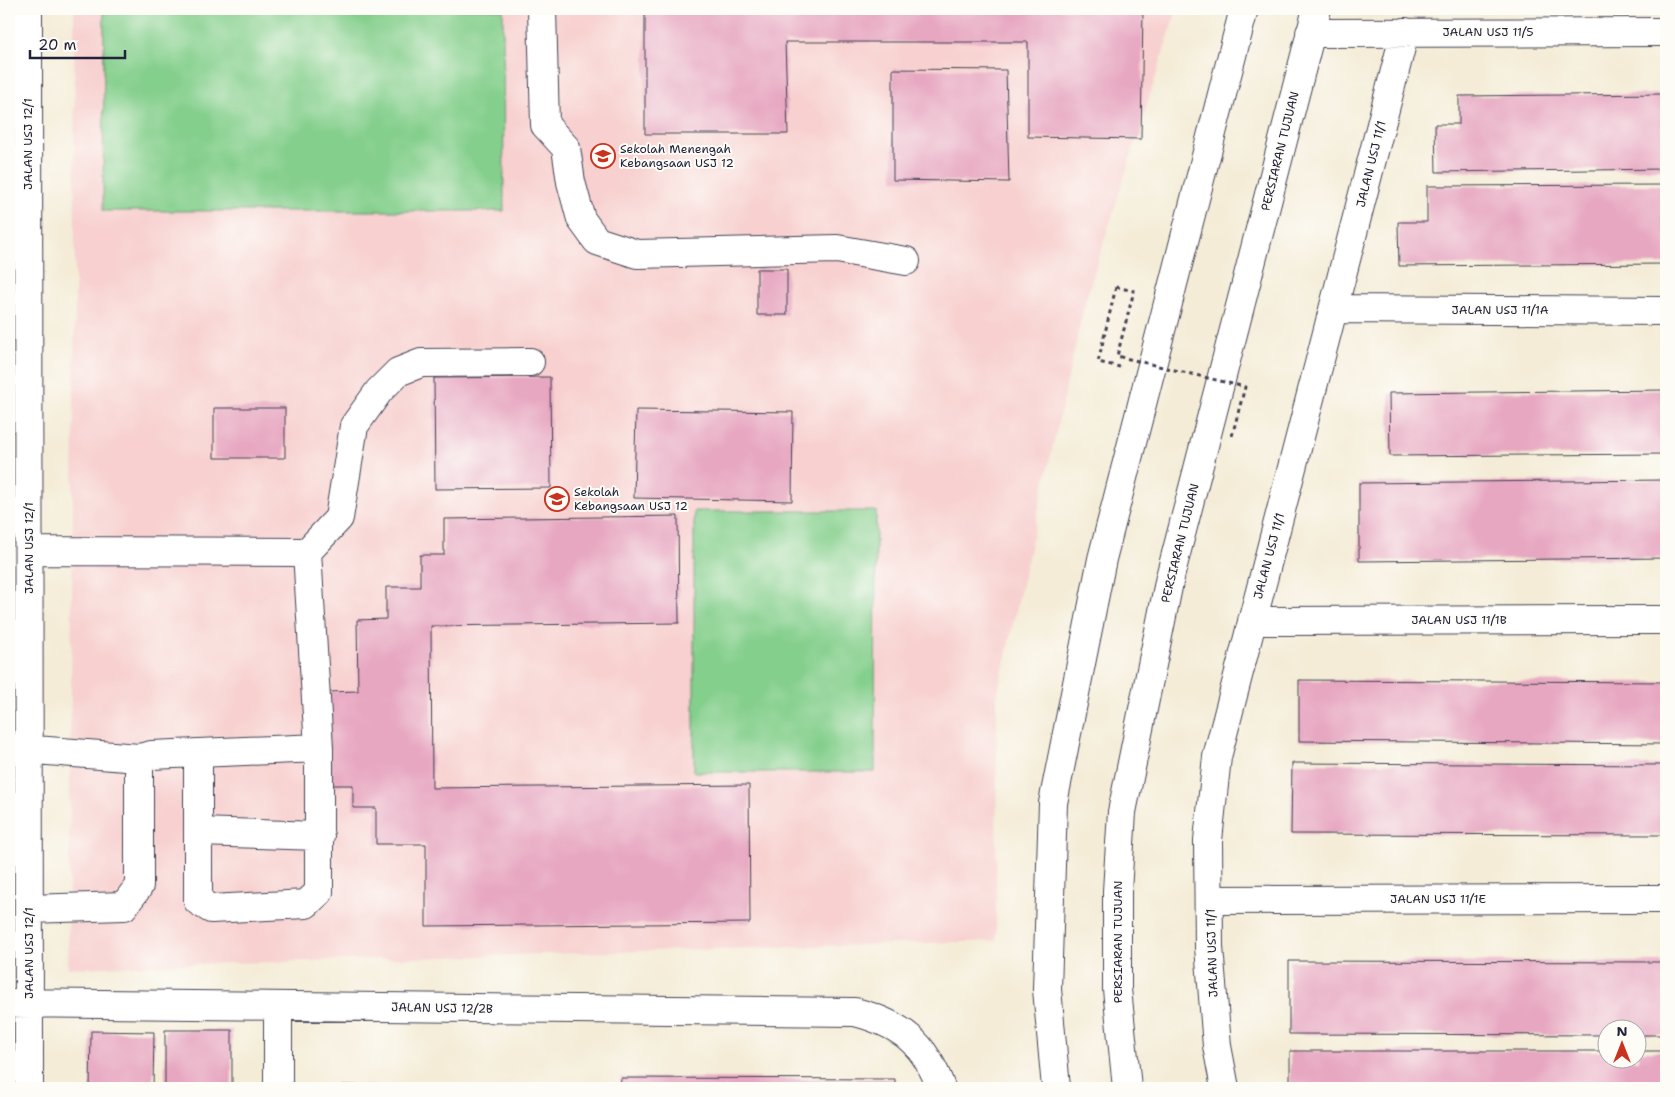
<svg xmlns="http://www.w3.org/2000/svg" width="1675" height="1097" font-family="'Shantell Sans',sans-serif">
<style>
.built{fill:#f7d0cf}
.green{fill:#84cf8c;stroke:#537864}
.building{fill:#e7a7c1}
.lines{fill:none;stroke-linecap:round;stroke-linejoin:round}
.minor-casing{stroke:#424052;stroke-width:30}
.major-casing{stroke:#424052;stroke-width:30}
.path{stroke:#424052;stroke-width:3;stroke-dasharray:4 4;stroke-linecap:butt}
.minor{stroke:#fff;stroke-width:28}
.major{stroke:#fff;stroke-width:28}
.path-bridge{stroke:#424052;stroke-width:3;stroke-dasharray:4 4;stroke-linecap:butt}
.labels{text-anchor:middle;stroke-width:4;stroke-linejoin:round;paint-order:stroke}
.street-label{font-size:12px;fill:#22223b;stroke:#fdfcf7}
.poi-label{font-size:12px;fill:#22223b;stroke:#fdfcf7;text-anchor:start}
</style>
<rect width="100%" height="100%" fill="#fdfcf7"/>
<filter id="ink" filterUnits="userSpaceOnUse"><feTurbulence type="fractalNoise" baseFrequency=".02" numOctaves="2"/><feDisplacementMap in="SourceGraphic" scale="10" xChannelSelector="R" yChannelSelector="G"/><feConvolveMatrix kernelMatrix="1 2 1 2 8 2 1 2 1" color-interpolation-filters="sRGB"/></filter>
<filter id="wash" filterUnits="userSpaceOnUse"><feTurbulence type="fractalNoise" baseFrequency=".0096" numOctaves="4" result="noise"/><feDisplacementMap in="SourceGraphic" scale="20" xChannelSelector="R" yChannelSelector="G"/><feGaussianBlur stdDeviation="1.12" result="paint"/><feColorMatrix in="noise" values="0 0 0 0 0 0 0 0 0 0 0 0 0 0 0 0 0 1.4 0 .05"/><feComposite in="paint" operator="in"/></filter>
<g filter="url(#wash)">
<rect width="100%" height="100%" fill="#f4ecd7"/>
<!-- built -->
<path class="built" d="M74 9H1177L1085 302 997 696 996 941 68 968 75 302Z"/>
<!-- green -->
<path class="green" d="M104 9H503L504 211H103Z
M694 511H876L875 772H694Z"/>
<g id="blocks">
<!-- building -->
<path class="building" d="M645 9H1143L1141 139 1028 137V42H785L788 134H645Z
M893 69 1006 70 1009 182 893 180Z
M1666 94V169L1436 172 1435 124H1459V96Z
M1666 185V264L1399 266 1398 222H1427V186Z
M757 269H787V315H757Z
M550 377 551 488 435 489 434 378Z
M1666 390V454L1390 456 1389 393Z
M214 408H285V458H214Z
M636 410 793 412 792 501 634 498Z
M1666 480V558L1359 561V483Z
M678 516 679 623 431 626 432 788 749 785 750 923 426 926V844H376V808H353V785H329L328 692 358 691 357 620 386 619V587H420V555H444V519Z
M1299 680 1666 682V744L1299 741Z
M1292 763 1666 765V835L1291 834Z
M1289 961 1666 962V1035H1638V1030H1608V1035L1289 1034Z
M165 1030H232V1088H165Z
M91 1031 154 1032 153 1088H90Z
M1290 1051H1608V1060H1638V1051H1666V1088H1290Z
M621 1078 895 1079V1088H620Z
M343 1085 438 1087V1088H343Z"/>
</g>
</g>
<g filter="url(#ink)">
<use href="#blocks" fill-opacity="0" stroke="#424052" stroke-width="1"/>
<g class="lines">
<defs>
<path id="minor" d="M28 9 29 1088
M542 9 545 125 566 148 571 182 581 219 597 241 637 254 837 249 906 261
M1310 33 1666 32
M1335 309 1666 311
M29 551 307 552
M1252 621 1666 620
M9 748 139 758
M319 748 198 753V901L211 909 306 904 319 892V748L307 552 339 518 354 426 379 391 398 372 421 363 530 362
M198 832 320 836
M1210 900 1666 899
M29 909 124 906 139 886V758L151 755 198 753
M9 1003 855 1012C901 1024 925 1043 941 1088
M278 1006V1088
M1225 1088 1217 1046 1209 947 1208 840 1217 757 1405 32"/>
<path id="major" d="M1056 1088 1047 989 1053 803 1102 559 1244 9
M1127 1088 1117 989V891L1122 812 1170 577 1317 9"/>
</defs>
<!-- minor casing -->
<use href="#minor" class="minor-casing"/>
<!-- major casing -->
<use href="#major" class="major-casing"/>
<!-- path -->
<path class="path" d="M1116 287 1098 362 1120 367"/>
<!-- minor -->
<use href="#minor" class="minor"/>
<!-- major -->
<use href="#major" class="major"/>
<!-- path-bridge -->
<path class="path-bridge" d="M1116 287 1134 291 1117 356 1245 387 1232 436"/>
</g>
</g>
<!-- icons -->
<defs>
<symbol id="school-ring" viewBox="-11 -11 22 22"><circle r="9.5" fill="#fdfcf7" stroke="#c8321e" stroke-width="1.5"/><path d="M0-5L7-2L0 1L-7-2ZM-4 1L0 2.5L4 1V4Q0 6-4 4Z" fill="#c8321e"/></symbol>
</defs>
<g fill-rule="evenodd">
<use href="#school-ring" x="589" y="142" width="28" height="28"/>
<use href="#school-ring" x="543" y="485" width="28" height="28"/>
</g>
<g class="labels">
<!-- street labels -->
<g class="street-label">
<text x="1488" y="36">JALAN USJ 11/5</text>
<text transform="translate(28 144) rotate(-90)" y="4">JALAN USJ 12/1</text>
<text transform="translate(1280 151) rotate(-76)" y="4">PERSIARAN TUJUAN</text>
<text transform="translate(1371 164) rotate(-76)" y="4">JALAN USJ 11/1</text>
<text x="1500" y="314">JALAN USJ 11/1A</text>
<text transform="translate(1180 543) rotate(-76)" y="4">PERSIARAN TUJUAN</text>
<text transform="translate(29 548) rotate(-90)" y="4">JALAN USJ 12/1</text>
<text transform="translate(1269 556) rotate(-75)" y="4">JALAN USJ 11/1</text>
<text x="1459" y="624">JALAN USJ 11/1B</text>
<text x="1438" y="903">JALAN USJ 11/1E</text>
<text transform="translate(1118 942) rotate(-90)" y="4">PERSIARAN TUJUAN</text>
<text transform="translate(29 953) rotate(-90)" y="4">JALAN USJ 12/1</text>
<text transform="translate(1212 953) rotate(-92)" y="4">JALAN USJ 11/1</text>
<text transform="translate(442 1008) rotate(1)" y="4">JALAN USJ 12/2B</text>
</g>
<!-- poi labels -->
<g class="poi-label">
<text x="620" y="153">Sekolah Menengah<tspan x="620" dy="14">Kebangsaan USJ 12</tspan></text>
<text x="574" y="496">Sekolah<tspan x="574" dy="14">Kebangsaan USJ 12</tspan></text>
</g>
</g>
<!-- margin -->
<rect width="1675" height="1097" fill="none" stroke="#fdfcf7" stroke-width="30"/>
<!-- north arrow -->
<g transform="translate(1622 1044)"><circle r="24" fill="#fdfcf7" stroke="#a5a5ac"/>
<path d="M0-4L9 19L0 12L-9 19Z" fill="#c8321e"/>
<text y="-8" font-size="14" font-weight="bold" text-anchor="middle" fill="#22223b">N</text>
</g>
<!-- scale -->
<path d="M30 50v8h95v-8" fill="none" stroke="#22223b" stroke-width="2.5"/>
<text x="38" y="50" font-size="15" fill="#22223b" stroke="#fdfcf7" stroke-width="4" paint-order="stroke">20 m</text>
</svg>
